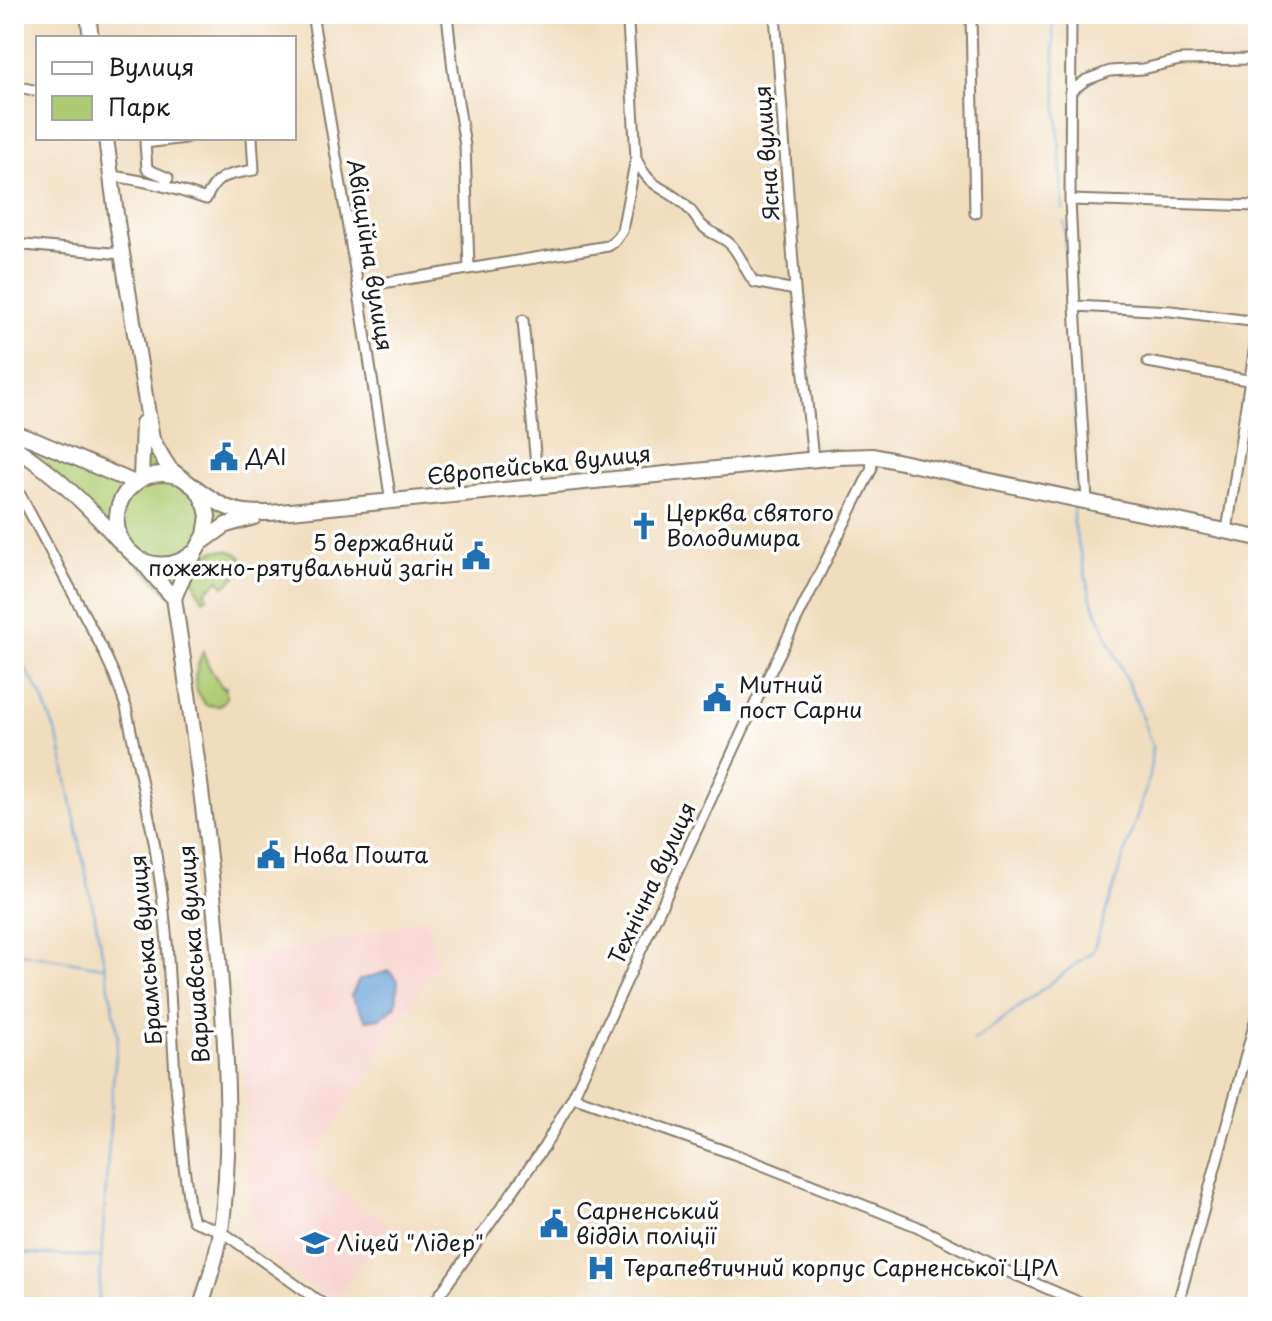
<svg xmlns="http://www.w3.org/2000/svg" width="1272" height="1321" font-family="'Playpen Sans',sans-serif">
<style>
.built{fill:#f7d0cc}
.green{fill:#aecb71;stroke:#657446;stroke-width:2}
.water{fill:#66a1d6;stroke:#415e79;stroke-width:2}
.lines{fill:none;stroke-linecap:round;stroke-linejoin:round}
.stream{stroke:#66a1d6;stroke-width:2}
.minor-casing{stroke:#867c6c;stroke-width:13}
.primary-casing{stroke:#867c6c;stroke-width:18}
.trunk-casing{stroke:#867c6c;stroke-width:18}
.minor{stroke:#fff;stroke-width:9}
.primary{stroke:#fff;stroke-width:14}
.trunk{stroke:#fff;stroke-width:14}
.labels{text-anchor:middle;stroke-width:7;stroke-linejoin:round;paint-order:stroke}
.street-label{font-size:22px;fill:#1c1c1c;stroke:#fff}
.poi-label{font-size:22px;fill:#1c1c1c;stroke:#fff;text-anchor:start}
</style>
<rect width="100%" height="100%" fill="#fff"/>
<filter id="ink" filterUnits="userSpaceOnUse"><feTurbulence type="fractalNoise" baseFrequency=".0125" numOctaves="2"/><feDisplacementMap in="SourceGraphic" scale="16" xChannelSelector="R" yChannelSelector="G"/><feConvolveMatrix kernelMatrix="1 2 1 2 8 2 1 2 1" color-interpolation-filters="sRGB"/></filter>
<filter id="wash" filterUnits="userSpaceOnUse"><feTurbulence type="fractalNoise" baseFrequency=".006" numOctaves="4" result="noise"/><feDisplacementMap in="SourceGraphic" scale="32" xChannelSelector="R" yChannelSelector="G"/><feGaussianBlur stdDeviation="1.8" result="paint"/><feColorMatrix in="noise" values="0 0 0 0 0 0 0 0 0 0 0 0 0 0 0 0 0 1.4 0 .05"/><feComposite in="paint" operator="in"/></filter>
<g filter="url(#wash)">
<rect width="100%" height="100%" fill="#f0ddbd"/>
<!-- built -->
<path class="built" d="M427 919 437 962 308 1167 350 1199 388 1223 334 1303 256 1247 249 1196 240 961Z"/>
<!-- green -->
<path class="green" d="M143 425 171 469 251 513 201 543 174 598 14 447V433L135 483Z
M221 550C235 550 244 555 245 569L224 586 219 580 205 592 208 597 203 600C189 577 190 555 221 550Z
M203 651C207 666 214 675 223 688L226 687V699L219 706 206 705C189 687 195 672 203 651Z"/>
<!-- water -->
<path class="water" d="M389 971 398 981 396 1005 381 1018 366 1020 351 996 359 980Z"/>
<g class="lines">
<!-- stream -->
<path class="stream" d="M1052 14 1063 210
M1064 222 1078 463 1075 494
M14 651 41 694 59 741 116 1021 118 1038 113 1081 98 1307
M14 952 103 967
M974 1041 1093 951 1150 776 1152 746 1138 706 1091 599 1073 521 1075 505
M14 1253 99 1257"/>
</g>
</g>
<g filter="url(#ink)">
<g class="lines">
<defs>
<path id="minor" d="M312 14 358 287 391 502
M447 14 453 70 465 146 469 268
M625 14 628 23 636 158C650 192 668 186 689 209 695 215 698 223 705 228 713 235 724 237 731 245 741 255 745 271 754 282L795 290
M775 14 795 290 813 459
M971 14 975 213
M1071 14 1070 200 1075 306 1087 500
M14 86 38 91
M1070 92 1086 80 1110 71 1143 69 1180 60 1258 59
M111 176C144 180 174 188 206 199 217 173 229 175 254 170L252 138
M164 185 168 178 147 169 145 143 186 138
M1070 200 1258 206
M14 244 122 254
M358 287 608 246 614 242 622 231 636 158
M1075 306 1171 311 1258 322
M523 320 538 488
M1148 362 1258 382
M14 483 101 646 115 676 126 707 154 841 162 894 167 942 175 1076 184 1167 190 1211 193 1221 221 1231 327 1307
M1227 531 1258 326
M573 1097 742 1157 916 1226 995 1266 1090 1307
M431 1307 544 1147 573 1097 761 691 871 470 873 456
M1177 1307 1258 1011"/>
<path id="primary" d="M14 433 34 440 135 483
M14 447C56 474 90 508 123 545
M195 487C223 508 234 514 270 513L838 457 873 456 1258 538
M201 543 226 525 254 517"/>
<path id="trunk" d="M88 14 91 38
M106 138 117 222 152 439 164 460 170 469 194 487 200 494 206 507 208 516 205 535 188 565 174 598
M141 479 143 423
M141 560C160 568 177 566 193 553
M174 598C192 717 209 837 219 958 226 1048 233 1141 221 1231 217 1257 208 1282 201 1307
M174 598C163 587 154 576 144 564 139 558 131 554 126 547 111 528 115 500 133 485 147 473 164 472 180 477"/>
</defs>
<!-- minor casing -->
<use href="#minor" class="minor-casing"/>
<!-- primary casing -->
<use href="#primary" class="primary-casing"/>
<!-- trunk casing -->
<use href="#trunk" class="trunk-casing"/>
<!-- minor -->
<use href="#minor" class="minor"/>
<!-- primary -->
<use href="#primary" class="primary"/>
<!-- trunk -->
<use href="#trunk" class="trunk"/>
</g>
</g>
<!-- icons -->
<defs>
<symbol id="civic-bare" viewBox="-9 -9 18 18"><path d="M-.6-6.5H3V-4.5H.6V-3L4-1V1h2V6H-6V1h2V-1L-.6-3ZM-1.2 2.5V6h2.4V2.5Z" fill="#1f6fb2" stroke="#fff" stroke-width="2.5" paint-order="stroke"/></symbol>
<symbol id="church-bare" viewBox="-9 -9 18 18"><path d="M-1.2-6h2.4v3.5h3.3v2.4h-3.3V6h-2.4V-.1h-3.3v-2.4h3.3Z" fill="#1f6fb2" stroke="#fff" stroke-width="2.5" paint-order="stroke"/></symbol>
<symbol id="school-bare" viewBox="-9 -9 18 18"><path d="M0-5L7-2L0 1L-7-2ZM-4 1L0 2.5L4 1V4Q0 6-4 4Z" fill="#1f6fb2" stroke="#fff" stroke-width="2.5" paint-order="stroke"/></symbol>
<symbol id="hospital-bare" viewBox="-9 -9 18 18"><path d="M-5-5h3v3.5h4V-5h3V5h-3V1.5h-4V5h-3Z" fill="#1f6fb2" stroke="#fff" stroke-width="2.5" paint-order="stroke"/></symbol>
</defs>
<g fill-rule="evenodd">
<use href="#civic-bare" x="204" y="437" width="40" height="40"/>
<use href="#church-bare" x="624" y="506" width="40" height="40"/>
<use href="#civic-bare" x="456" y="536" width="40" height="40"/>
<use href="#civic-bare" x="697" y="678" width="40" height="40"/>
<use href="#civic-bare" x="251" y="835" width="40" height="40"/>
<use href="#civic-bare" x="534" y="1204" width="40" height="40"/>
<use href="#school-bare" x="295" y="1223" width="40" height="40"/>
<use href="#hospital-bare" x="581" y="1248" width="40" height="40"/>
</g>
<g class="labels">
<!-- street labels -->
<g class="street-label">
<text transform="translate(767 153) rotate(-94)" y="8">Ясна вулиця</text>
<text transform="translate(370 255) rotate(81)" y="8">Авіаційна вулиця</text>
<text transform="translate(539 465) rotate(-6)" y="8">Європейська вулиця</text>
<text transform="translate(652 883) rotate(-65)" y="8">Технічна вулиця</text>
<text transform="translate(146 950) rotate(-95)" y="8">Брамська вулиця</text>
<text transform="translate(194 954) rotate(-94)" y="8">Варшавська вулиця</text>
</g>
<!-- poi labels -->
<g class="poi-label">
<text x="246" y="465">ДАІ</text>
<text x="666" y="521">Церква святого<tspan x="666" dy="25">Володимира</tspan></text>
<text x="454" y="551" text-anchor="end">5 державний<tspan x="454" dy="25">пожежно-рятувальний загін</tspan></text>
<text x="739" y="693">Митний<tspan x="739" dy="25">пост Сарни</tspan></text>
<text x="293" y="863">Нова Пошта</text>
<text x="576" y="1219">Сарненський<tspan x="576" dy="25">відділ поліції</tspan></text>
<text x="337" y="1251">Ліцей "Лідер"</text>
<text x="623" y="1276">Терапевтичний корпус Сарненської ЦРЛ</text>
</g>
</g>
<!-- margin -->
<rect width="1272" height="1321" fill="none" stroke="#fff" stroke-width="48"/>
<!-- legend -->
<rect x="36" y="36" width="260" height="104" fill="#ffffff" stroke="#a4a4a4" stroke-width="2"/>
<rect x="52" y="62" width="40" height="12" fill="#ffffff" stroke="#a4a4a4" stroke-width="2"/>
<text x="108" y="76" font-size="24" fill="#1c1c1c">Вулиця</text>
<rect x="52" y="96" width="40" height="24" fill="#aecb71" stroke="#a4a4a4" stroke-width="2"/>
<text x="108" y="116" font-size="24" fill="#1c1c1c">Парк</text>
</svg>
